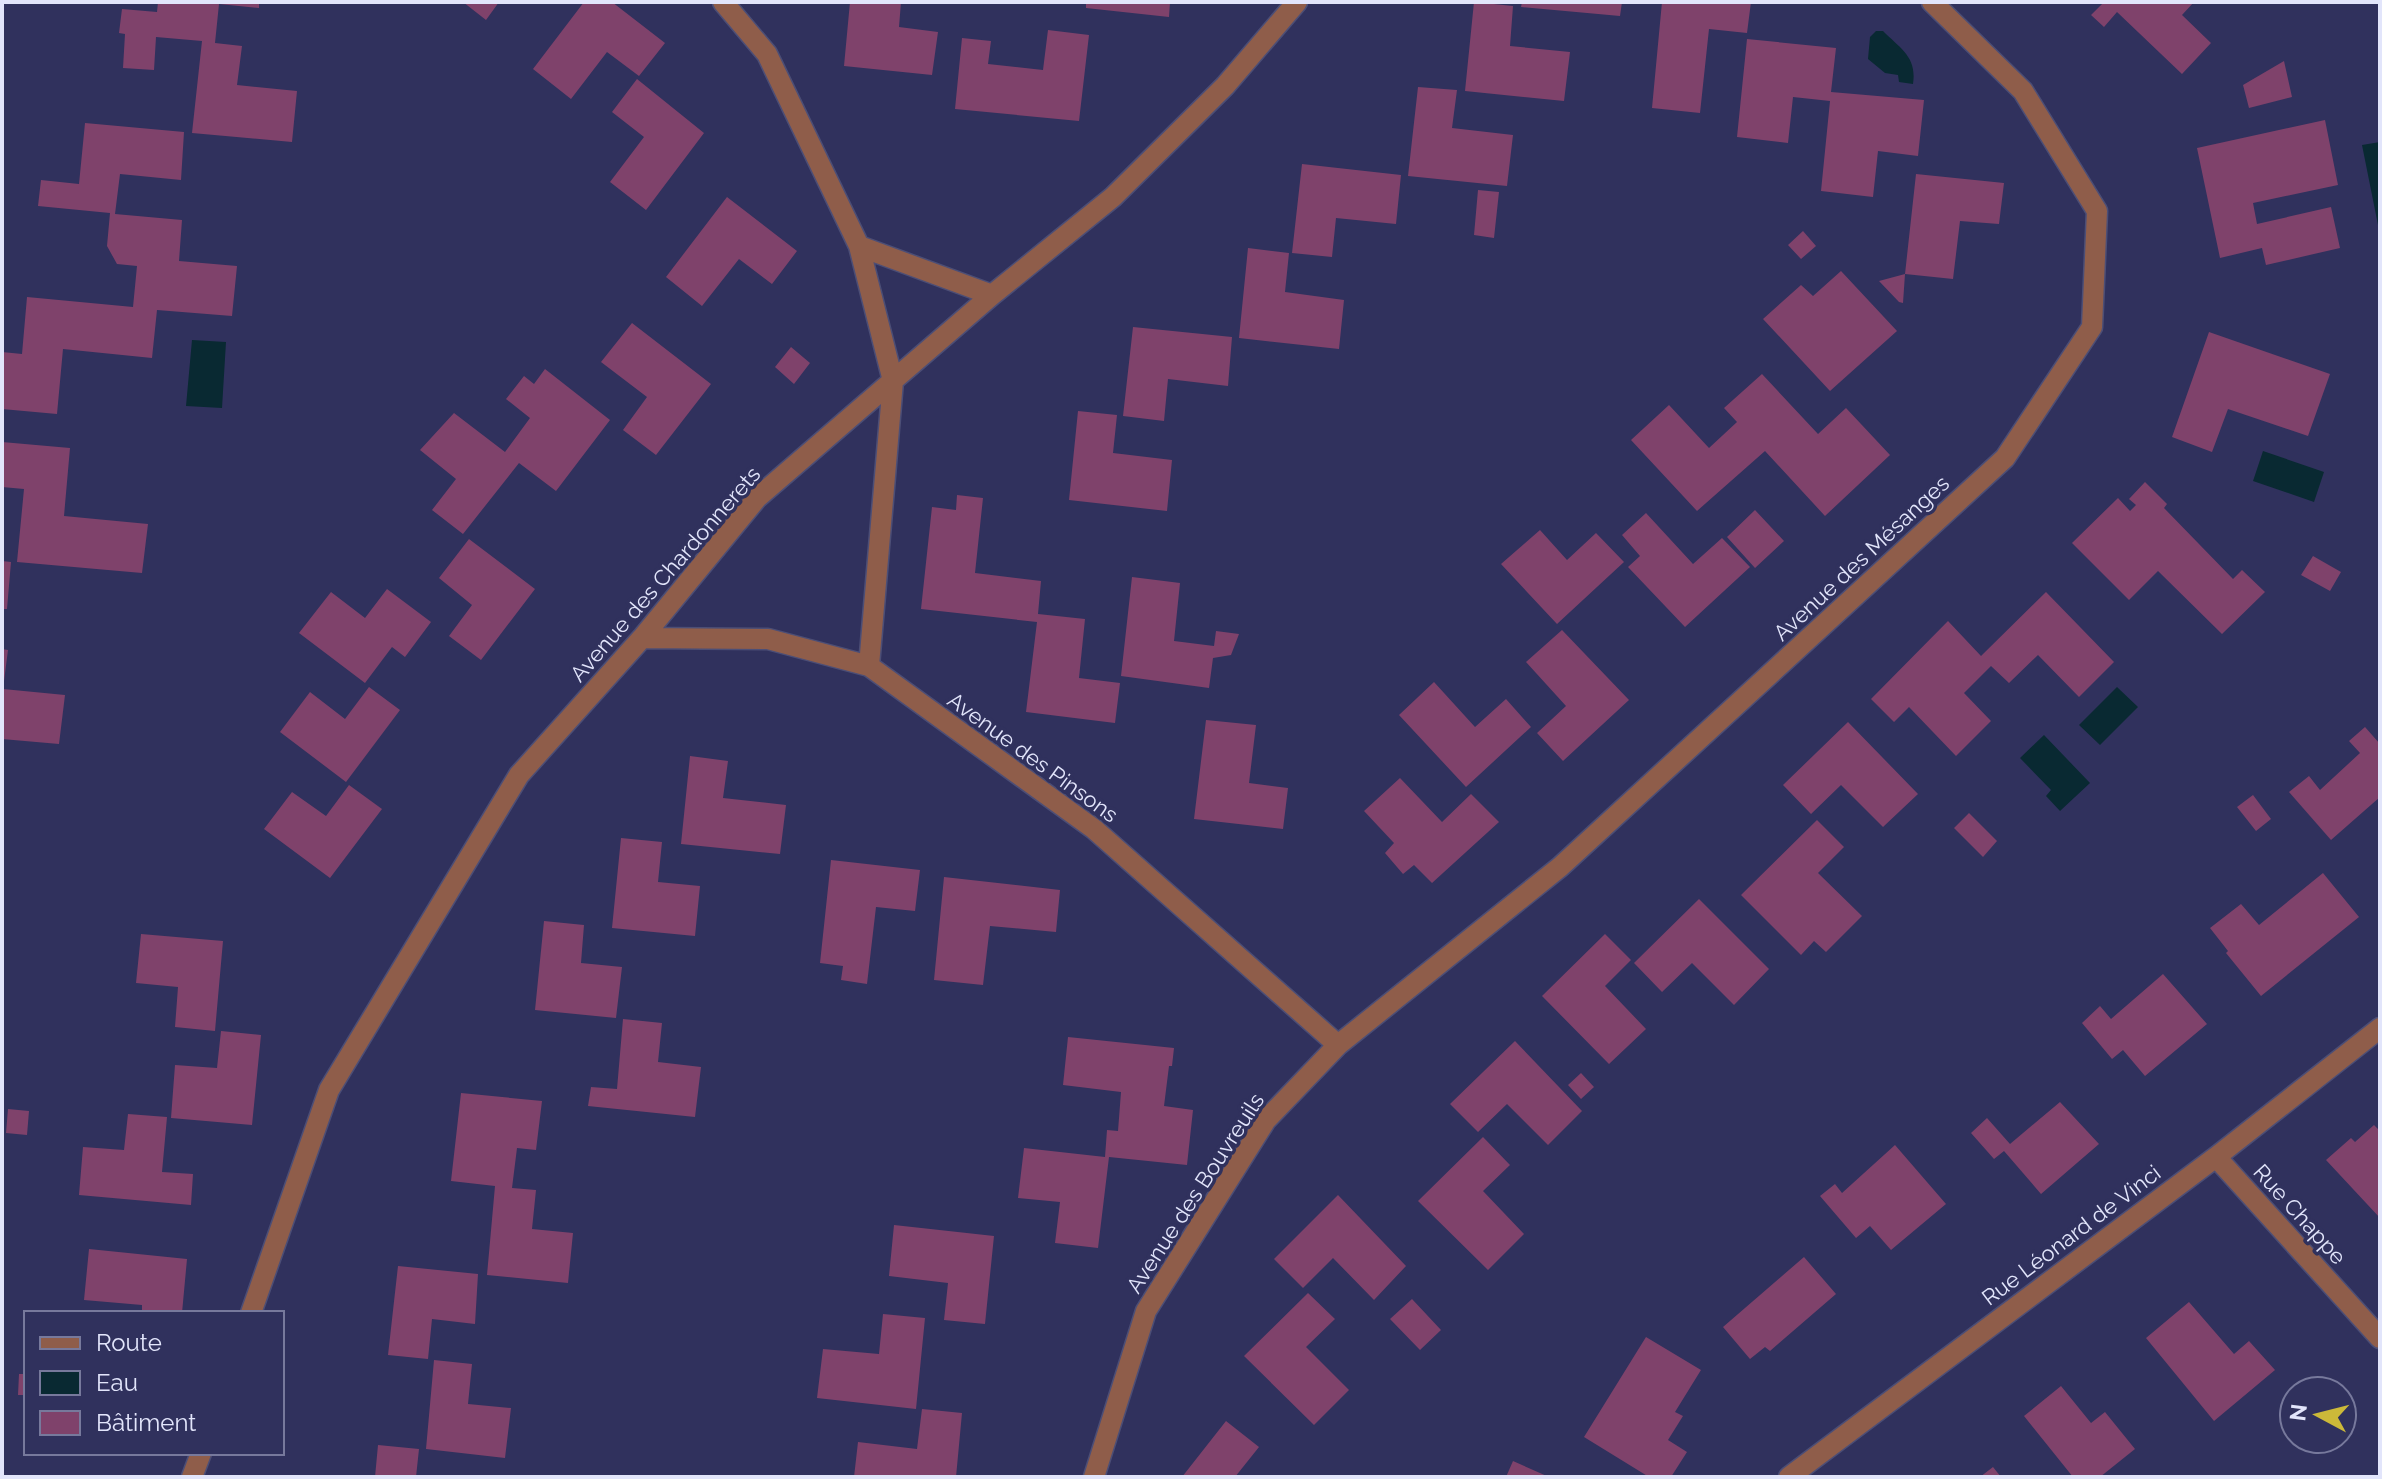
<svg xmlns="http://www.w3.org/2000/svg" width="2382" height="1479" font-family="Raleway,sans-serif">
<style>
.water{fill:#092932}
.building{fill:#7f426b}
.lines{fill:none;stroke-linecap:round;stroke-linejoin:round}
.minor-casing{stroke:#4c4e76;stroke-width:23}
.minor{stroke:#8f5d4a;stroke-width:20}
.labels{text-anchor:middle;stroke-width:7;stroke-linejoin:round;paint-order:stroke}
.street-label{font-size:22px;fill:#e2e5fb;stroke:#30315d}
</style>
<rect width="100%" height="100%" fill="#30315d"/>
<!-- water -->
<path class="water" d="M1876 31H1883C1901 49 1917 57 1913 84L1899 82 1898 75 1885 73 1868 59 1870 37Z
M2380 142V225H2378L2362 145Z
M192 340 226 342 222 408 186 406Z
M2263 451 2324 472 2314 502 2253 481Z
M2117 687 2138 707 2100 745 2079 725Z
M2044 735 2090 783 2060 811 2046 796 2051 790 2020 758Z"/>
<!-- building -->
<path class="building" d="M158 2H259V8L219 4 215 43 242 46 237 85 297 91 292 142 192 133 202 41 156 37 154 70 123 68 125 34 119 33 122 9 157 12Z
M463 2H499L486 20Z
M584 2H612L665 43 639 76 607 52 571 99 533 69Z
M850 2H901L899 27 938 32 932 75 844 66Z
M1086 2H1170L1169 17 1086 8Z
M1474 2 1513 6 1510 46 1570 52 1564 101 1465 91Z
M1522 2H1622L1620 16 1521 7Z
M1662 2H1751L1747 33 1709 29 1700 113 1652 108Z
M2104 2H2194L2182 15 2211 43 2182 74 2117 12 2104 27 2091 15Z
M1048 30 1089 35 1079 121 955 109 962 38 991 41 988 64 1043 70Z
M1747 39 1836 48 1831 92 1924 100 1918 156 1878 151 1873 197 1821 191 1830 101 1793 97 1788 143 1737 137Z
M2284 61 2292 97 2249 108 2243 85Z
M637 79 704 133 646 210 610 182 644 137 612 112Z
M1418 87 1457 90 1452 128 1513 135 1507 186 1408 176Z
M2325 120 2338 185 2253 203 2257 224 2331 207 2340 248 2266 265 2262 248 2220 258 2197 148Z
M85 123 184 132 181 180 120 174 115 214 182 220 179 261 237 266 232 316 157 310 152 358 63 349 57 414 2 409V352L22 354 27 297 133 307 137 266 117 264 107 246 110 213 38 206 41 180 79 184Z
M1302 164 1401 175 1396 224 1336 218 1332 257 1292 253Z
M1916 174 2004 183 1999 224 1960 221 1953 279 1905 274Z
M1478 190 1499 192 1494 238 1474 235Z
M727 197 797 251 772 284 739 259 702 306 666 277Z
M1803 231 1816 246 1801 259 1788 245Z
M1248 248 1289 253 1285 292 1344 300 1339 349 1239 338Z
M1841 271 1897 331 1830 391 1763 319 1801 285 1813 296Z
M1905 274 1903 303 1899 302 1879 281Z
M632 323 711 384 656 455 623 430 647 397 601 362Z
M1133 327 1232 337 1228 386 1168 379 1164 421 1123 416Z
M2209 332 2330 374 2308 436 2228 409 2212 452 2172 437Z
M791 347 810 363 794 384 775 367Z
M545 369 610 420 556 491 519 463 463 534 432 510 456 479 420 450 454 413 505 452 530 418 506 399 524 376 534 384Z
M1762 374 1818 434 1846 408 1890 455 1825 516 1765 451 1697 511 1631 440 1669 405 1709 448 1737 422 1724 408Z
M1078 411 1117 415 1113 453 1172 460 1167 511 1069 500Z
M2 442 70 448 64 516 148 524 142 573 17 562 24 489 2 487Z
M2145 482 2167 504 2164 508 2233 579 2242 570 2265 592 2222 634 2158 571 2129 600 2072 543 2118 498 2130 511 2136 505 2129 499Z
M957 495 983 498 975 573 1041 581 1038 614 1085 619 1079 678 1120 683 1115 723 1026 712 1037 622 921 609 932 507 956 510Z
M1755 510 1784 541 1755 568 1727 537Z
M1646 513 1693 564 1722 538 1750 567 1685 627 1628 567 1640 556 1622 535Z
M1540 530 1567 560 1596 533 1624 562 1557 624 1501 564Z
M469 539 535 589 481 660 449 636 472 605 439 578Z
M2313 556 2341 572 2330 591 2301 575Z
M2 561 11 562 7 609H2Z
M1132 577 1180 583 1174 641 1214 646 1216 631 1239 634 1231 655 1213 658 1209 688 1121 676Z
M387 589 431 622 405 657 392 647 365 683 299 633 331 592 365 618Z
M2046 592 2114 662 2079 697 2038 655 2009 683 1991 666 1964 693 1991 721 1956 756 1909 707 1894 722 1871 699 1948 621 1981 656Z
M1562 630 1629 700 1563 761 1537 733 1566 706 1526 662Z
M2 649 8 650 3 689 65 695 59 744 2 739Z
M1434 682 1475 727 1506 699 1531 727 1466 787 1399 715Z
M369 687 400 710 346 782 280 732 310 692 345 719Z
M1206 720 1256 725 1249 783 1288 788 1283 829 1194 819Z
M1848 722 1918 794 1883 827 1841 785 1811 814 1783 785Z
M2365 727 2380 744V797L2331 840 2289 792 2309 776 2320 790 2360 753 2349 741Z
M690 756 728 761 723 798 786 805 780 854 681 844Z
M1400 778 1442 822 1471 794 1499 822 1432 883 1414 865 1403 874 1385 853 1394 843 1364 811Z
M349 785 382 809 330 878 264 829 292 792 326 816Z
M2253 795 2271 819 2256 831 2237 807Z
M1969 813 1997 841 1983 857 1954 828Z
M1817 820 1844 847 1818 873 1862 916 1826 952 1814 941 1801 955 1741 895Z
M621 838 662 842 658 882 700 886 695 936 612 928Z
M831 860 920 870 915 911 876 907 867 984 841 980 843 966 820 963Z
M2323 873 2359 917 2261 996 2226 953 2228 951 2210 928 2241 904 2259 925Z
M944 877 1060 890 1056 932 990 926 983 985 934 980Z
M1699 899 1769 969 1734 1005 1692 963 1662 992 1634 963Z
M544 921 584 925 581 963 622 967 616 1018 535 1010Z
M141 934 223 941 215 1031 175 1027 178 987 136 983Z
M1605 934 1631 960 1605 986 1646 1029 1609 1064 1542 996Z
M2163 974 2207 1024 2145 1076 2123 1050 2112 1059 2082 1023 2100 1006 2111 1019Z
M623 1019 662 1023 658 1062 701 1067 695 1117 588 1106 591 1087 617 1089Z
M221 1031 261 1035 252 1125 171 1118 175 1065 217 1068Z
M1068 1037 1174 1048 1172 1066H1169L1164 1106 1193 1110 1187 1165 1109 1157 1098 1248 1055 1243 1060 1202 1018 1198 1024 1148 1105 1157 1107 1130 1118 1131 1121 1092 1063 1085Z
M1515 1041 1582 1111 1548 1145 1507 1104 1478 1132 1450 1104Z
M1581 1073 1594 1087 1581 1099 1568 1085Z
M461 1093 542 1101 536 1150 517 1148 512 1188 536 1190 532 1229 573 1233 568 1283 487 1275 495 1186 451 1181Z
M2060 1102 2099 1144 2041 1194 2004 1151 1994 1159 1971 1133 1987 1118 2010 1144Z
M8 1109 29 1111 27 1135 6 1133Z
M128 1114 167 1117 162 1172 193 1174 191 1205 79 1195 83 1147 124 1150Z
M2374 1125 2380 1131V1218L2326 1160 2351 1138 2355 1142Z
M1483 1137 1510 1165 1483 1191 1524 1234 1488 1270 1418 1201Z
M1895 1145 1946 1204 1891 1250 1870 1226 1856 1238 1820 1196 1835 1184 1842 1193Z
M1338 1195 1406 1266 1374 1300 1333 1258 1303 1288 1274 1259Z
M894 1225 994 1236 985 1324 944 1320 948 1283 889 1276Z
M89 1249 187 1259 182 1313H142V1305L84 1300Z
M1804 1257 1836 1294 1770 1351 1765 1347 1750 1359 1723 1327Z
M398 1266 478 1274 475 1324 432 1319 428 1359 388 1355Z
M1308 1293 1335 1319 1306 1347 1349 1390 1314 1425 1244 1356Z
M1412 1299 1441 1330 1420 1350 1390 1319Z
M2189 1302 2234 1354 2249 1341 2275 1370 2214 1421 2146 1338Z
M883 1314 925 1318 916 1409 817 1398 823 1349 879 1354Z
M1646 1337 1701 1370 1675 1412 1683 1416 1668 1440 1687 1452 1671 1477H1649L1584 1437Z
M434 1360 472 1364 468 1404 511 1408 505 1458 426 1449Z
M19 1374H26V1395H18Z
M2061 1386 2091 1423 2105 1412 2135 1449 2100 1477H2073L2024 1416Z
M922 1409 962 1413 956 1477H854L858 1442 917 1449Z
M1226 1421 1259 1447 1235 1477H1182Z
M378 1445 419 1449 416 1477H375Z
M1513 1461 1549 1477H1506Z
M1993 1467 2001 1477H1980Z"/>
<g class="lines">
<defs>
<path id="minor" d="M723 2 767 54 859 246 893 381 869 666
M859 246 992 295
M642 638 768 639 869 666 1094 829 1338 1045
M2216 1157 2380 1338
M251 1313 329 1090 519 775 642 638 757 498 992 295 1113 197 1225 86 1297 2
M192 1477 201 1453
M1094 1477 1146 1311 1266 1120 1338 1045 1560 867 2005 458 2092 327 2097 211 2023 91 1932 2
M1789 1477 2216 1157 2380 1028"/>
</defs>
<!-- minor casing -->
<use href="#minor" class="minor-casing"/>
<!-- minor -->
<use href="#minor" class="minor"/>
</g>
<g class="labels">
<!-- street labels -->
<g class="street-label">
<text transform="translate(1861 558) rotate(-43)" y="8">Avenue des Mésanges</text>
<text transform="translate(665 574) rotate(-49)" y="8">Avenue des Chardonnerets</text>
<text transform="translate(1033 757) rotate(36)" y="8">Avenue des Pinsons</text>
<text transform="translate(1195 1193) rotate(-57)" y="8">Avenue des Bouvreuils</text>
<text transform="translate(2300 1214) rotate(48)" y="8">Rue Chappe</text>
<text transform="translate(2071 1235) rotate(-37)" y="8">Rue Léonard de Vinci</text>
</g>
</g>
<!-- border -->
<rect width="2382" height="1479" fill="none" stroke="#e2e5fb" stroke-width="8"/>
<!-- legend -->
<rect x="24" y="1311" width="260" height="144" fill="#30315d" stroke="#77799c" stroke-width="2"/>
<rect x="40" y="1337" width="40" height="12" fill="#8f5d4a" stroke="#77799c" stroke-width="2"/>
<text x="96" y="1351" font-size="24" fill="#e2e5fb">Route</text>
<rect x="40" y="1371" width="40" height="24" fill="#092932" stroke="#77799c" stroke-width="2"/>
<text x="96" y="1391" font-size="24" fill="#e2e5fb">Eau</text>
<rect x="40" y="1411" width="40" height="24" fill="#7f426b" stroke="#77799c" stroke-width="2"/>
<text x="96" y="1431" font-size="24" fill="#e2e5fb">Bâtiment</text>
<!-- north arrow -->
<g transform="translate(2318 1415) rotate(277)"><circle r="38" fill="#30315d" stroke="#77799c" stroke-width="2"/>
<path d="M0-6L14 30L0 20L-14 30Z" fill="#ccb939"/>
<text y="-12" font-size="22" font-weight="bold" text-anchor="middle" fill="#e2e5fb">N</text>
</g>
</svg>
